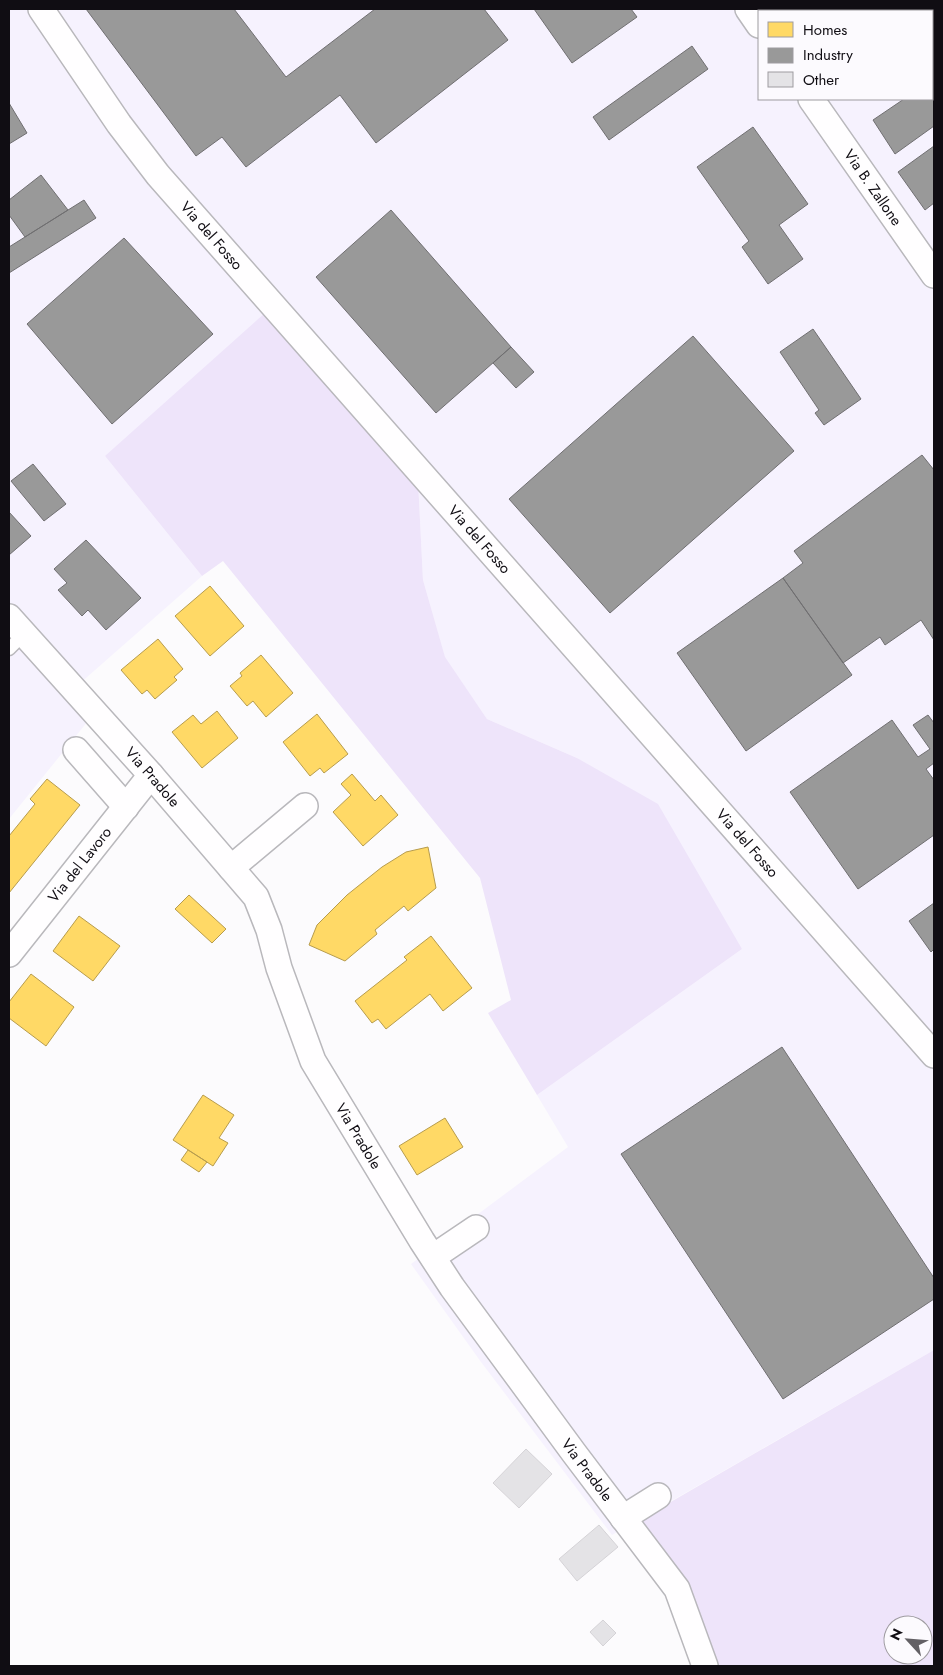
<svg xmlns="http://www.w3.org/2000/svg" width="943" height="1675" font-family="Jost,sans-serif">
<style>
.built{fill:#f6f2fe;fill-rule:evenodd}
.green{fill:#eee4fa;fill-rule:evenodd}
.homes{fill:#ffd966;stroke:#b79c4d}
.industry{fill:#999;stroke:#706f71}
.building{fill:#e4e3e6;stroke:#d5d3d7}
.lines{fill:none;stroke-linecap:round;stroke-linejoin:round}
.lane-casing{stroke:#b9b8bc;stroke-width:15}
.street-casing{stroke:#b9b8bc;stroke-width:28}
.lane{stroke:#fffeff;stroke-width:12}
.street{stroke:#fffeff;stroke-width:25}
.labels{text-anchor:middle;stroke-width:5;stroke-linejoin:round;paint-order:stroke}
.street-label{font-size:15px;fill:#100d13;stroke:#fcfafe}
</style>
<rect width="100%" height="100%" fill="#fcfbfd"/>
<!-- built -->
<path class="built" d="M9 9H934V1350L612 1535 481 1362 411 1264 568 1147 537 1095 742 949 577 758 487 719 445 658 423 580 418 480 105 456 202 576 78 685 92 716 9 819ZM759 11H932V99H759Z"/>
<!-- green -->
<path class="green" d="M266 312 418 480 423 580 445 657 487 719 577 758 658 804 742 949 537 1095 488 1013 511 1000 480 878 223 561 202 576 105 456Z
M934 1350V1666H712L636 1522ZM893 1625H923V1655H893Z"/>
<!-- homes -->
<path class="homes" d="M210 586 244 626 210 656 175 616Z
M158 639 183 669 174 677 177 680 155 699 147 690 142 694 121 670Z
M261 655 293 693 266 717 253 701 247 706 230 686 242 676 240 673Z
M217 711 238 738 202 768 172 732 193 715 201 724Z
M317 714 348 754 324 773 320 768 310 776 283 742Z
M352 774 375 801 381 795 398 815 363 846 333 812 351 795 341 784Z
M47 779 80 805 9 893V836L35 804 30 799Z
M428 847 436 888 408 911 404 906 375 930 377 934 345 961 309 945 317 925 347 895 382 867 406 852Z
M189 895 226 929 212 943 175 909Z
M79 916 120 946 93 981 53 951Z
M431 936 472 988 443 1011 430 994 386 1029 378 1019 372 1023 355 1001 407 960 404 957Z
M31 974 74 1007 46 1046 9 1018V1002Z
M203 1095 234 1115 219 1138 228 1143 213 1166 173 1140Z
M445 1118 463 1147 417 1175 399 1146Z
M188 1150 207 1162 199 1172 181 1160Z"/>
<!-- industry -->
<path class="industry" d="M86 9H234L286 77 375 9H484L508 40 376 143 340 95 246 167 222 137 196 156Z
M534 9H631L637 17 572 63Z
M934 10V44L932 46V11Z
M692 46 708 69 609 140 593 117Z
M934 78V126L895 154 873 120 904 99H932V80Z
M9 103 27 133 9 144Z
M753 127 808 204 779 225 803 259 768 284 742 247 749 241 697 167Z
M934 146V203L925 210 898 172Z
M41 175 68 210 25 237 9 215V200Z
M84 200 96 218 9 273V247Z
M391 210 511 347 436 413 316 277Z
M124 238 213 334 112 424 27 324Z
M813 329 861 399 824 425 815 413 819 410 780 352Z
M693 336 794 451 610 613 509 499Z
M511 347 534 372 516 388 493 363Z
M922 455 934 470V640L921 620 885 645 880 637 843 663 783 578 803 563 794 551Z
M33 464 66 504 44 521 11 481Z
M9 512 31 536 9 555Z
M86 540 141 598 106 630 88 610 82 616 58 590 67 583 54 569Z
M783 578 852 675 746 751 677 653Z
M928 715 934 723V763L926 769 934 780V835L858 889 790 792 892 720 918 757 930 749 913 725Z
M934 903V949L931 952 909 921Z
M782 1047 934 1278V1299L783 1399 621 1154Z"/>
<!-- building -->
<path class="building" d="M526 1449 552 1474 519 1508 493 1483Z
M599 1525 618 1547 577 1581 559 1559Z
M603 1620 616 1633 603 1646 590 1632Z"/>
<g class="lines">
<defs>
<path id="lane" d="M9 649 24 634"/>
<g id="street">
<path id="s1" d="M41 9 119 124 158 175 934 1055"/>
<path d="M748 9 759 25"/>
<path id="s2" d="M811 99 934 275"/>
<path id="s3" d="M9 617 151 775 256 897 269 930 279 968 313 1061 422 1241 452 1287 574 1453 677 1589 705 1666"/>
<path d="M76 750 126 807"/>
<path d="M231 868 305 806"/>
<path id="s4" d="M9 954 151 775"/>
<path d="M433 1257 476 1228"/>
<path d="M623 1518 658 1496"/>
</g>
</defs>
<!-- lane casing -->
<use href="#lane" class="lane-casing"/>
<!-- street casing -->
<use href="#street" class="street-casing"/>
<!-- lane -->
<use href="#lane" class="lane"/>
<!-- street -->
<use href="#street" class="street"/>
</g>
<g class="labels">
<!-- street labels -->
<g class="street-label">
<text dy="5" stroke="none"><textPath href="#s2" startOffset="108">Via B. Zallone</textPath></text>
<text dy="5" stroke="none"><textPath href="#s1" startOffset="284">Via del Fosso</textPath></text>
<text dy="5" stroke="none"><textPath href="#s1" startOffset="689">Via del Fosso</textPath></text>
<text dy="5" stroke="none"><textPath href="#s3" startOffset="215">Via Pradole</textPath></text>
<text dy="5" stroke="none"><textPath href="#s1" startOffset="1094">Via del Fosso</textPath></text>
<text dy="5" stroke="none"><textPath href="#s4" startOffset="114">Via del Lavoro</textPath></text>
<text dy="5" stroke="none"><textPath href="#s3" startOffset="635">Via Pradole</textPath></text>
<text dy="5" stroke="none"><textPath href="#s3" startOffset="1040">Via Pradole</textPath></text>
</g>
</g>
<!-- border -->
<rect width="943" height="1675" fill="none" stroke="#100d13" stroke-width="20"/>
<!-- legend -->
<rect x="758" y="10" width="175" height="90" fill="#fcfafe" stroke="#9e9ba0"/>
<rect x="768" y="22" width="25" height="15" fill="#ffd966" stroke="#9e9ba0"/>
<text x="803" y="35" font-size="15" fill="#100d13">Homes</text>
<rect x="768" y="48" width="25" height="15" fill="#999999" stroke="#9e9ba0"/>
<text x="803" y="60" font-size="15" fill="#100d13">Industry</text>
<rect x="768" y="72" width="25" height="15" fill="#e4e3e6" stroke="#9e9ba0"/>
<text x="803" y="85" font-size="15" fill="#100d13">Other</text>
<!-- north arrow -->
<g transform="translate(908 1640) rotate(296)"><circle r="24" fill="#fcfafe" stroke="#9e9ba0"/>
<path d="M0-4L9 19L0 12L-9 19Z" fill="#636065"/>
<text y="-8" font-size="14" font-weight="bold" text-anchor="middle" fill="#100d13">N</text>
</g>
</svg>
